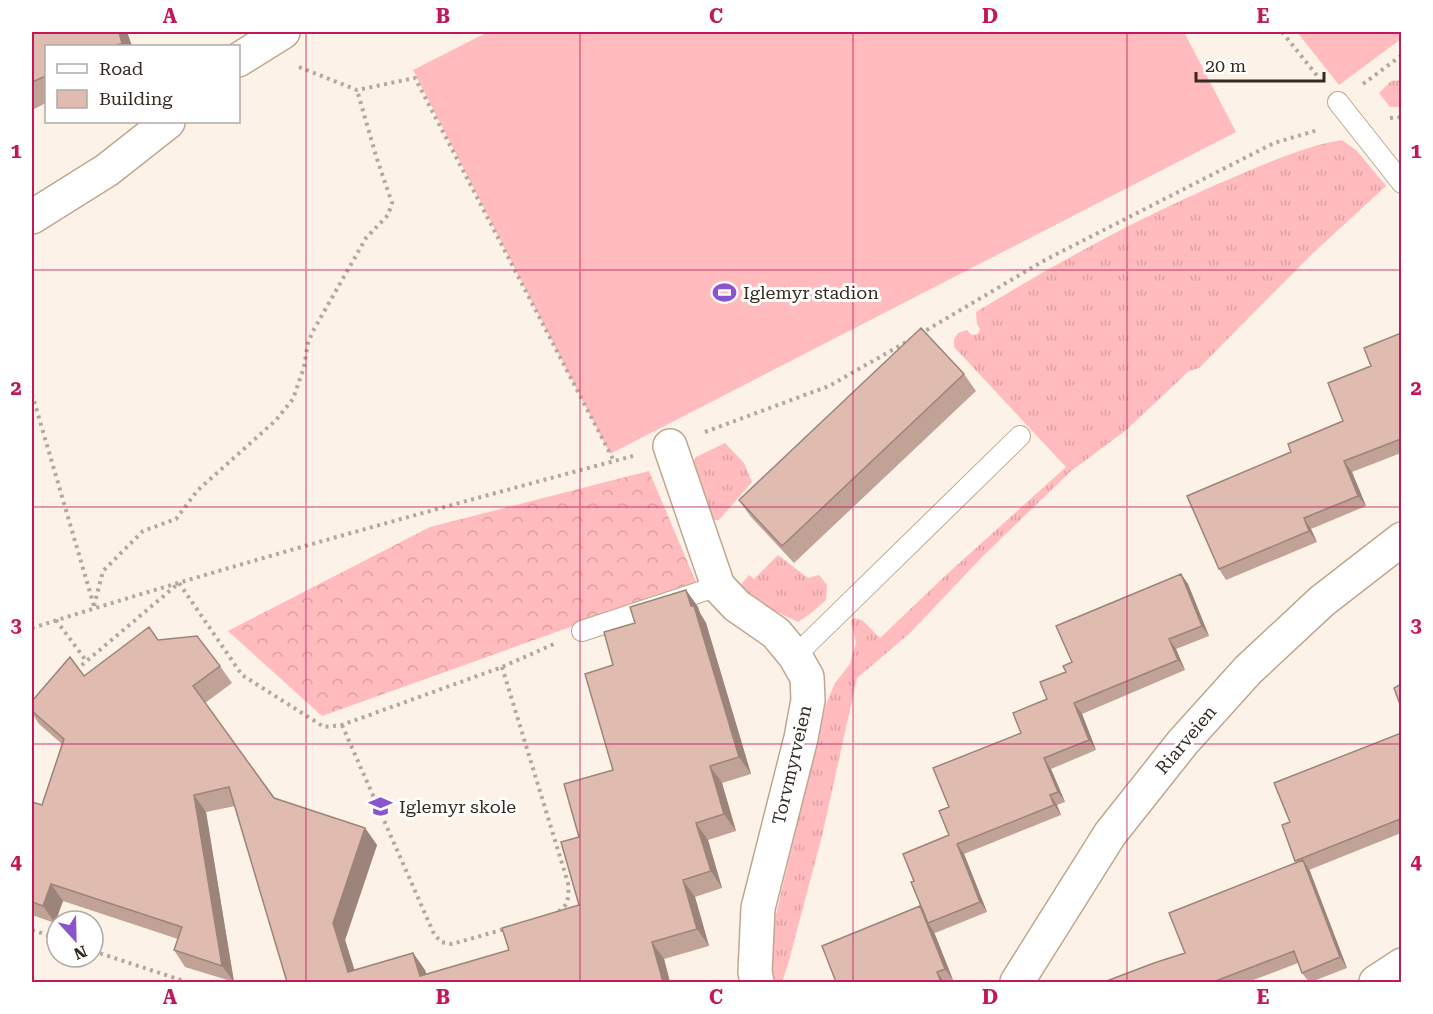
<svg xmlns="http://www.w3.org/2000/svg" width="1433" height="1014" font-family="'Roboto Serif',serif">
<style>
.grass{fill:url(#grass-tufts)}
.forest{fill:url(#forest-crowns)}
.pitch{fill:#ffbbbd}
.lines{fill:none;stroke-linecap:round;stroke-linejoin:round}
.lane-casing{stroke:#bfa78e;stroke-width:22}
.street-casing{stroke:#bfa78e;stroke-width:36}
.path{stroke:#b2a89e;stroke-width:4;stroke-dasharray:3 4.5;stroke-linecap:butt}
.lane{stroke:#fff;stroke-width:20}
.street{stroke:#fff;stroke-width:33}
.wall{fill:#c0a296}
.shaded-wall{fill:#9c847a}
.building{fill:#dfbcaf;stroke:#9c847a;stroke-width:1.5}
.grid{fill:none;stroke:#c2185b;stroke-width:1.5;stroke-opacity:0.55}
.labels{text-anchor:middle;stroke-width:6;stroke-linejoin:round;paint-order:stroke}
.poi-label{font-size:18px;fill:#352b21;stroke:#fff;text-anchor:start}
.street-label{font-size:18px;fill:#352b21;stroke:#fff}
.neatline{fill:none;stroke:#c2185b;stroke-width:2}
.grid-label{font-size:20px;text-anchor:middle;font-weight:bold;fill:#c2185b}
</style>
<defs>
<pattern id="grass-tufts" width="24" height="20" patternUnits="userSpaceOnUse" patternTransform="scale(1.5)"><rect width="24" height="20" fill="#ffbbbd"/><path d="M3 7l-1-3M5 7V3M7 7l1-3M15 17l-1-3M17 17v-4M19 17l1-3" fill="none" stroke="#dba1a2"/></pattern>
<pattern id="forest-crowns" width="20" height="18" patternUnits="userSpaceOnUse" patternTransform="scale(1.5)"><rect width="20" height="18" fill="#ffbbbd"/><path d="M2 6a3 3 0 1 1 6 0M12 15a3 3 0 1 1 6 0" fill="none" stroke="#dba1a2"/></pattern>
</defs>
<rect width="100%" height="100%" fill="#fcf2e7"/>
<!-- grass -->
<path class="grass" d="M1401 80V107H1390L1379 93 1391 81Z
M1342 140 1357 151 1386 186 1312 254 1199 368 1189 371 1125 431 1071 471 982 557 910 633 857 678 822 836 788 964 782 982H771L773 927 826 704 835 683 850 664 856 643 851 621 854 618 862 620 880 638 946 575 1066 467 954 347V339L958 333 967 330 971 335 978 334 980 329 977 324 976 312C1060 261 1147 213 1239 175 1272 161 1306 146 1342 140Z
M725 443 744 463 752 482 719 520H711L689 472 696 457Z
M778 555 808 578 819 575 827 585 826 600 810 614 798 622 767 607 739 587 749 575 754 579Z"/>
<!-- forest -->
<path class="forest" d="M649 471 696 582 322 716 228 631 430 527Z"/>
<!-- pitch -->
<path class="pitch" d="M488 32H1184L1236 132 610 454 413 70Z
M1297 32H1401V39L1339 85Z"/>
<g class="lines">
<defs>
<path id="lane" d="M1338 102 1402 183
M582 631 718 586
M795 656 1020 436"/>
<path id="street" d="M238 60 283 32
M32 217 107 170 168 122
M670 446 718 586 737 606 776 633 795 656 807 677 808 700 801 738 758 908 755 972 757 982
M1017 982 1110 834 1183 742 1248 670 1322 601 1402 539
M1376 982 1402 965"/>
</defs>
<!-- lane casing -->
<use href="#lane" class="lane-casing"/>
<!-- street casing -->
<use href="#street" class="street-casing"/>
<!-- path -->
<path class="path" d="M1282 32 1319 78
M299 67 357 90 415 78 614 461
M1363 84 1402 55
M1390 118 1402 117
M920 334 1045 260 1274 143 1318 130
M32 394 94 606
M705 432 829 386 908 341
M94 606 103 571 143 531 176 519 197 491 276 420 293 399 304 367 308 343 313 331 366 238 388 215 392 203 376 156 357 90
M56 620 87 662
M32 628C230 565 431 510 633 456
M502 667 568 883C569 898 569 907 555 913
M76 670 179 583 242 675 324 727 342 725 502 667 554 644
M342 725 434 934 441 942 452 944 505 929
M32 930 57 938
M93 951 187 982"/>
<!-- lane -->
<use href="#lane" class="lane"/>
<!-- street -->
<use href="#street" class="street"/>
</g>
<!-- wall -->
<path class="wall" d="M32 32H127L132 46H46V103L32 110Z
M1401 333V453L1352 472 1366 506 1311 529 1317 542 1226 580 1219 569 1291 452 1343 421Z
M964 374 976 391 794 563 751 517 739 500Z
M1181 574 1188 584 1209 636 1176 649 1185 670 1082 714 1096 750 1051 769 1065 802 1057 805 1061 815 964 854 987 912 935 933 934 932 953 980 947 982H836L920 906 914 881 949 835V807L1021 733 1047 699 1072 662Z
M686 590 698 607 700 613 706 623 751 774 722 783 736 831 708 840 722 888 695 897 709 946 664 959 670 982H287L235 806 206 812 234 982 185 967 174 950 178 939 63 901 55 923 32 915V802L42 805 62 744 39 724 32 713V701L158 640 220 666 232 683 205 703 274 798 365 828 377 845 345 940 355 971 413 953 425 970 426 975 509 950 579 905V837L613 770V665L635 623Z
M1401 733V833L1309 870 1347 968 1311 982H1309L1302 973 1298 963 1248 982H1104L1185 953 1296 863 1295 861 1290 822Z"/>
<!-- shaded-wall -->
<path class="shaded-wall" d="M119 32H127L132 46H124L122 43Z
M1344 461 1352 472 1366 506 1358 496Z
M1304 518 1311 529 1317 542 1309 531Z
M1181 574 1188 584 1209 636 1202 626Z
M686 590 698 607 700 613 706 623 751 774 739 757Z
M1169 639 1176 649 1185 670 1178 660Z
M1074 703 1082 714 1096 750 1089 740Z
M1044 758 1051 769 1065 802 1058 792Z
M710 766 722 783 736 831 724 814Z
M194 795 206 812 234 982 222 966Z
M1050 795 1057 805 1061 815 1054 805Z
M696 823 708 840 722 888 711 871Z
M365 828 377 845 345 940 358 982 348 972 333 923Z
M957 844 964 854 987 912 980 902Z
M1303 860 1310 871 1347 968 1340 957Z
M683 880 695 897 709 946 697 929Z
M51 884 63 901 55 923 43 906Z
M920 906 928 923 934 932 953 980 945 969Z
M652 942 664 959 670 982H663Z
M413 953 425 970 429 982 420 976Z
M937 972 944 982H941Z"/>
<!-- building -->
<path class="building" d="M32 32H119L122 43 115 46H46V76L32 82Z
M921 328 964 374 782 546 739 500Z
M1401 333V439L1344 461 1358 496 1304 518 1309 531 1219 569 1187 496 1291 452 1288 444 1343 421 1328 383 1371 366 1364 348Z
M1181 574 1202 626 1169 639 1178 660 1074 703 1089 740 1044 758 1058 792 1050 795 1054 805 957 844 980 902 928 923 911 882 914 881 903 854 949 835 939 811 949 807 933 768 1021 733 1013 713 1047 699 1040 682 1066 672 1063 666 1072 662 1056 626Z
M686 590 691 606H694L739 757 710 766 724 814 696 823 711 871 683 880 697 929 652 942 663 982H287L229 787 194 795 222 966 174 950 182 927 51 884 43 906 32 902V802L42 805 64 739 32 711V701L70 657 84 676 149 627 158 640 197 636 220 666 193 686 274 798 365 828 333 923 348 972 413 953 420 976 509 950 502 928 579 905 561 842 579 837 564 784 613 770 585 674 613 665 604 632 635 623 630 607Z
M1401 684V707L1394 688Z
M1401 733V824L1400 819 1295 861 1282 825 1290 822 1274 783Z
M1303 860 1340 957 1302 973 1294 951 1213 982H1104L1154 963 1185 953 1169 913Z
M920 906 945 969 937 972 941 982H836L822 946Z"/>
<!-- grid -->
<path class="grid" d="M306 32V982M580 32V982M853 32V982M1127 32V982M32 270H1402M32 507H1402M32 744H1402"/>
<!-- icons -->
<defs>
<symbol id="stadium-bare" viewBox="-9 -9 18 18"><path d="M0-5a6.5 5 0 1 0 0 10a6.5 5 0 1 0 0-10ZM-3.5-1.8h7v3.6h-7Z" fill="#8a54cc" stroke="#fff" stroke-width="2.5" paint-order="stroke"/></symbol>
<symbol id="school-bare" viewBox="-9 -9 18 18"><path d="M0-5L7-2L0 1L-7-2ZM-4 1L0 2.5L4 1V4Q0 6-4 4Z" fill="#8a54cc" stroke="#fff" stroke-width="2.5" paint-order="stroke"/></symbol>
</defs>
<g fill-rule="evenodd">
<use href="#stadium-bare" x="708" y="276" width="33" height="33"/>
<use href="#school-bare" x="364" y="790" width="33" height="33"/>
</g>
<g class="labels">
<!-- poi labels -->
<g class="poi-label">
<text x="743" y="299">Iglemyr stadion</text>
<text x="399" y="813">Iglemyr skole</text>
</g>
<!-- street labels -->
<g class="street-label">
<text transform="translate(1186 740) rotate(-50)" y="6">Riarveien</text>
<text transform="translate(792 765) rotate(-77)" y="6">Torvmyrveien</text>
</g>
</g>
<!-- border -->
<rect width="1433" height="1014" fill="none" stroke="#ffffff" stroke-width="66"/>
<!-- legend -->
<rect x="45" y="45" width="195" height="78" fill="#ffffff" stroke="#aeaaa6" stroke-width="1.5"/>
<rect x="57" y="64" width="30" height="9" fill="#ffffff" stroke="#aeaaa6" stroke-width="1.5"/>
<text x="99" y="75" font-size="18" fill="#352b21">Road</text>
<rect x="57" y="90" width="30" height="18" fill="#dfbcaf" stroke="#aeaaa6" stroke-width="1.5"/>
<text x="99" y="105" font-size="18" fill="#352b21">Building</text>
<!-- north arrow -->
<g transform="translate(75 939) rotate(158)"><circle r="28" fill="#ffffff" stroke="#aeaaa6" stroke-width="1.5"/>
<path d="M0-4.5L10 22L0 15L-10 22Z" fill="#8a54cc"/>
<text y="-9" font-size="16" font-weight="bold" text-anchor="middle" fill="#352b21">N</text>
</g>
<!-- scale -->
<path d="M1196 72v9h128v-9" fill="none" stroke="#352b21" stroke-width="3"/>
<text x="1205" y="72" font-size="18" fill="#352b21" stroke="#ffffff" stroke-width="4.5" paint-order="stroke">20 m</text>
<rect x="33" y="33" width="1367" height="948" class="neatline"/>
<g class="grid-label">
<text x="170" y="23">A</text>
<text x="443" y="23">B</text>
<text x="716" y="23">C</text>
<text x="990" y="23">D</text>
<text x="1263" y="23">E</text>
<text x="16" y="158">1</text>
<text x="1416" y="158">1</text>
<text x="16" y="395">2</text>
<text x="1416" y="395">2</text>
<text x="16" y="632">3</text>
<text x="1416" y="632">3</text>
<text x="16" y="869">4</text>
<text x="1416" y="869">4</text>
<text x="170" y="1004">A</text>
<text x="443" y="1004">B</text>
<text x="716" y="1004">C</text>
<text x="990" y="1004">D</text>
<text x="1263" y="1004">E</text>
</g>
</svg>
